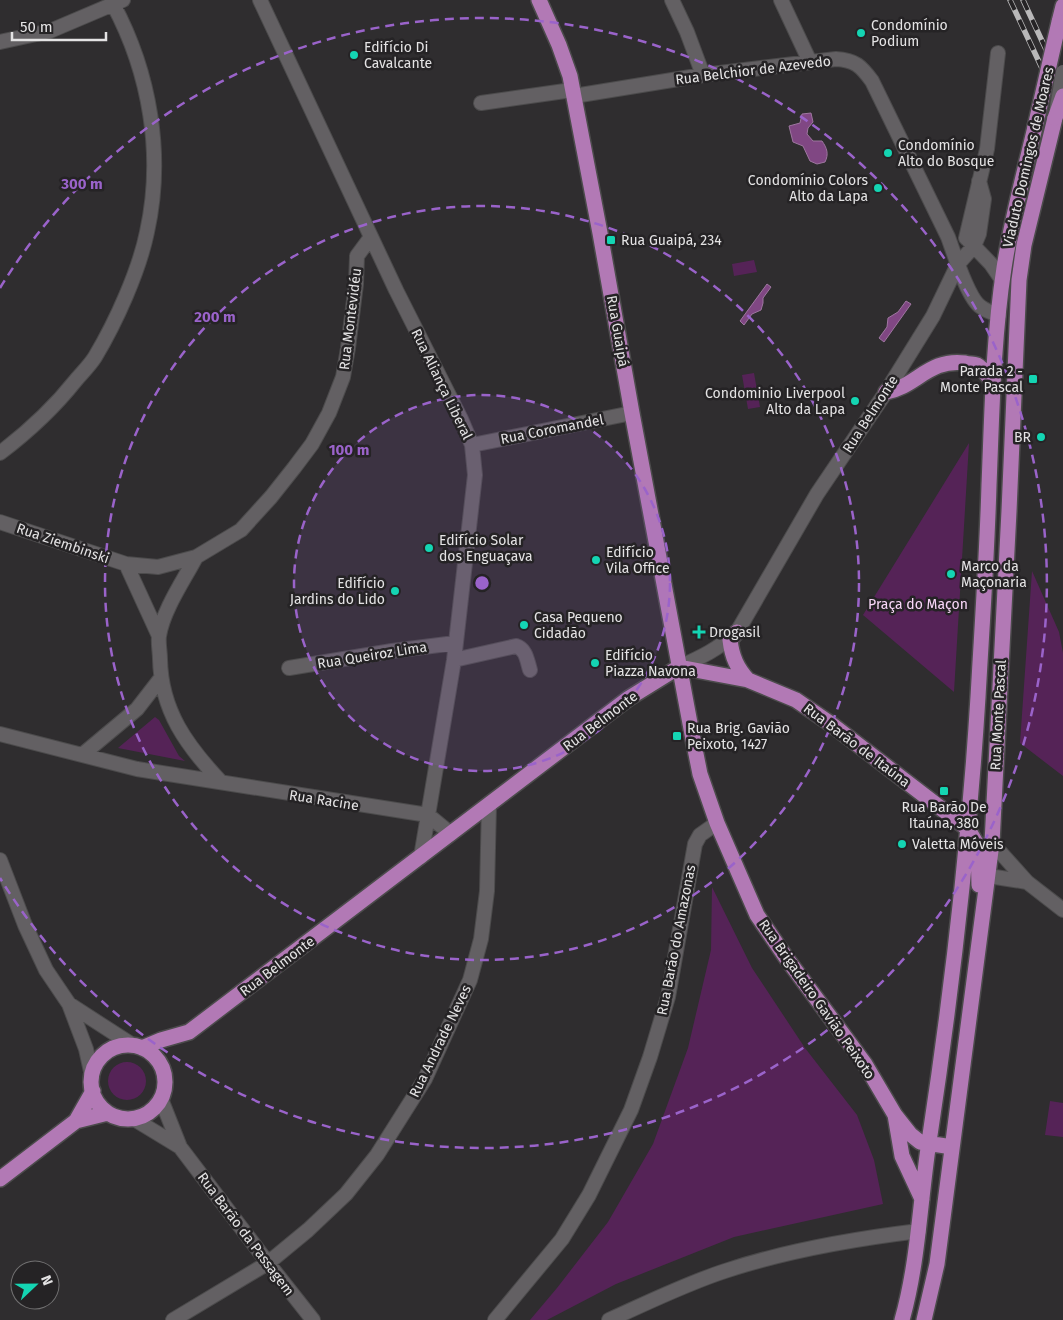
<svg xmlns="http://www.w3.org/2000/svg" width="1063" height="1320" font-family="'Fira Sans',sans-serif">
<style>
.green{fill:#552357}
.water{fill:#804783;stroke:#9e76a0}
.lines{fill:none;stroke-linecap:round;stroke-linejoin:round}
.minor-casing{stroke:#4c4b4c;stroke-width:16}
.major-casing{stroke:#4c4b4c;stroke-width:18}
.minor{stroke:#636063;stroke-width:14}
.major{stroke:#b279b5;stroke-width:15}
.rail-casing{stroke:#b9b8b9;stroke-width:5.5}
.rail{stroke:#252325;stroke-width:4;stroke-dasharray:11;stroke-linecap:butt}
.minor-bridge-casing{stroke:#4c4b4c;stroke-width:16;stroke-linecap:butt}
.major-bridge-casing{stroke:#4c4b4c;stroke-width:18;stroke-linecap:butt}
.minor-bridge{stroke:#636063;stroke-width:14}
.major-bridge{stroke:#b279b5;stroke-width:15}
.ring{fill:none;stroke:#9a63ca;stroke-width:2.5;stroke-dasharray:9 6}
.poi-dot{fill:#14d5b3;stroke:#252325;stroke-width:2}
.labels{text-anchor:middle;stroke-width:5;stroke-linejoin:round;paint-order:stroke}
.poi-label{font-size:14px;fill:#e4e3e4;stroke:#252325;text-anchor:start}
.street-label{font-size:14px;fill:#e4e3e4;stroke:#252325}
.park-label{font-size:14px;fill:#f9d7f9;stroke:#252325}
.centre{fill:#9a63ca;stroke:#252325;stroke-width:2.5}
.ring-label{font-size:15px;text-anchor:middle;font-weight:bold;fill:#9a63ca;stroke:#252325;stroke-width:5;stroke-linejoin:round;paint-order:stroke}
</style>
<rect width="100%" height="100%" fill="#2f2d2f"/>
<!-- green -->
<path class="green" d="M754 260 757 272 734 276 732 264Z
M754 373 760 407 748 409 742 375Z
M969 443 954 692 863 615Z
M1032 571 1059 632 1063 653V776L1020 743Z
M155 717 159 720 179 756 185 761 118 748Z
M712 887 752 968 805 1048 857 1115 874 1160 883 1204 734 1237 616 1284 547 1320H530L557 1288 608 1222 653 1144 688 1048 711 950Z
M108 1081a19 19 0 1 1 38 0a19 19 0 1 1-38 0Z
M1050 1101 1063 1103V1137L1045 1135Z"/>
<!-- water -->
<path class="water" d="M811 113 813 122 808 128 807 134 813 141H822C827 148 829 154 825 162L817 164 810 161 803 146 793 142 789 126 800 123 802 114Z
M767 284 771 287 763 298V303L761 310 752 314 744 325 740 321Z
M906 301 911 304 884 342 879 338 887 327 888 318 898 312Z"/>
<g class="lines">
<defs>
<path id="minor" d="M260 0 396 290 461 419 472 445 475 475 454 660 421 857
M672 0 687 32 703 75
M781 0 810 62
M0 42 50 31 123 0
M574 96 703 75 836 59C855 60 861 66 872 81L948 237C954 253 968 299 981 307 986 311 993 313 999 315
M481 103 572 90
M966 238 987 149 998 53
M968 240 991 264 1002 280
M472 445 632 413
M0 453C29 431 53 409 76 380 82 373 90 365 95 357 116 322 139 271 147 232 164 155 150 73 113 4
M0 522 126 564 158 567 196 557 241 530 271 497 294 468 312 444 329 413 343 377 348 348 356 284 357 256 371 237
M196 557C184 580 163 610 159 636 158 643 160 652 160 659 161 711 187 746 221 782
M126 564 159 636
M454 660 516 646C526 649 527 660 530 670
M679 667C702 657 718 649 737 632L817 494 886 392 933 316 958 264 974 246 979 234 984 199 979 181
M289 668 392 651 455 643
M0 734 137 769 428 815
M82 755 137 709 161 678
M428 815 451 834
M992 843 1027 882 1063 910
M0 860 25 925 46 970 69 1004 86 1049 92 1076
M989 876 1027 882
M69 1004 134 1046
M161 1099 180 1147 268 1263 313 1320
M134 1119 180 1147
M173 1320 268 1263 308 1230 346 1194 377 1155 425 1079 470 980 481 939 487 891 489 805
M495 1320 562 1239 589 1195 631 1110 650 1057 668 997 695 844 700 835 717 823
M609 1320C647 1303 685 1284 725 1271 788 1250 853 1239 919 1231"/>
<path id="major" d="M539 0 559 45 570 76 600 233 632 413 692 734 700 774 717 823 757 915 787 959 865 1064 895 1115 910 1134 920 1142 952 1147
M1059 22 1063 6
M886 392C916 387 929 358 965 363 969 364 973 364 977 365 983 368 988 377 993 382
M737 632 730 640C732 657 737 668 748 680
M679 667 748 680 796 700 831 724 968 829 978 846 979 885
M91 1082a37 37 0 1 1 74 0a37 37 0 1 1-74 0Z
M142 1048 161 1040 189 1032 629 698 679 667
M895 1115 902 1156 922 1199
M76 1121 108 1113
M0 1179 76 1121 93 1091
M902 1320C919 1260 920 1197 930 1135 952 990 969 843 978 697 982 626 987 556 989 485 992 413 993 340 1004 268 1011 221 1024 174 1035 127
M924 1320 937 1264 992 843 1009 511 1019 280 1024 245 1055 118"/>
</defs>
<!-- minor casing -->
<use href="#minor" class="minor-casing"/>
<!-- major casing -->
<use href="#major" class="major-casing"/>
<!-- minor -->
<use href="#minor" class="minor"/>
<!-- major -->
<use href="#major" class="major"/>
<defs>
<path id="rail" d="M1010 0 1063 113
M1023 0 1063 86"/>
</defs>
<!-- rail casing -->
<use href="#rail" class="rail-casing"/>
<!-- rail -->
<use href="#rail" class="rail"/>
<defs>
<path id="minor-bridge" d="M1057 108 1063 72"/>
<path id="major-bridge" d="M1055 118 1063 96
M1035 127 1059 22"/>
</defs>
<!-- minor-bridge casing -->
<use href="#minor-bridge" class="minor-bridge-casing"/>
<!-- major-bridge casing -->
<use href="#major-bridge" class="major-bridge-casing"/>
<!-- minor-bridge -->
<use href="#minor-bridge" class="minor-bridge"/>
<!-- major-bridge -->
<use href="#major-bridge" class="major-bridge"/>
</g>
<!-- distance rings -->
<circle cx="482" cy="583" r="188" fill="#9a63ca" fill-opacity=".12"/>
<g class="ring">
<circle cx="482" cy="583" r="188"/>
<circle cx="482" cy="583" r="377"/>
<path d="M0 288A565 565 0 1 1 0 878"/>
</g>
<!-- markers -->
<g class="poi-dot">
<circle cx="861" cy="33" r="5"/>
<circle cx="354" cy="55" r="5"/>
<circle cx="888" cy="153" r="5"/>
<circle cx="878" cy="188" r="5"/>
<rect x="606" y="235" width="10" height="10" rx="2.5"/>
<rect x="1028" y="374" width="10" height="10" rx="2.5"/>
<circle cx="855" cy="401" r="5"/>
<circle cx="1041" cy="437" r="5"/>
<circle cx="429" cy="548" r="5"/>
<circle cx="596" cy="560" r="5"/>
<circle cx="951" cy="574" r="5"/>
<circle cx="395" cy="591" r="5"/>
<circle cx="524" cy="625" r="5"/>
<path d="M696.5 624.5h5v5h5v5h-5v5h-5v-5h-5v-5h5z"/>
<circle cx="595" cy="663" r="5"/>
<rect x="672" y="731" width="10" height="10" rx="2.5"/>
<rect x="939" y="786" width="10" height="10" rx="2.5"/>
<circle cx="902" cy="844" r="5"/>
</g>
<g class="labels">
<!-- poi labels -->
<g class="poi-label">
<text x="871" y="30">Condomínio<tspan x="871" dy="16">Podium</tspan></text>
<text x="364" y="52">Edifício Di<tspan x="364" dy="16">Cavalcante</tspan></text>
<text x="898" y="150">Condomínio<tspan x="898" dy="16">Alto do Bosque</tspan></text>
<text x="868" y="185" text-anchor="end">Condomínio Colors<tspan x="868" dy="16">Alto da Lapa</tspan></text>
<text x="621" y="245">Rua Guaipá, 234</text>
<text x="1023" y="376" text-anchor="end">Parada 2 -<tspan x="1023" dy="16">Monte Pascal</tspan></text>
<text x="845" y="398" text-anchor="end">Condominio Liverpool<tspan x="845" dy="16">Alto da Lapa</tspan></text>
<text x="1031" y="442" text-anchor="end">BR</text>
<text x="439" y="545">Edifício Solar<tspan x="439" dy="16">dos Enguaçava</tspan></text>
<text x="606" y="557">Edifício<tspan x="606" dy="16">Vila Office</tspan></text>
<text x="961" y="571">Marco da<tspan x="961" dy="16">Maçonaria</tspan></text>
<text x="385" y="588" text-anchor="end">Edifício<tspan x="385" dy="16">Jardins do Lido</tspan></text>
<text x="534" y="622">Casa Pequeno<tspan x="534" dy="16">Cidadão</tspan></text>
<text x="709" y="637">Drogasil</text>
<text x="605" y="660">Edifício<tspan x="605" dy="16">Piazza Navona</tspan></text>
<text x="687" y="733">Rua Brig. Gavião<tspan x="687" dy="16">Peixoto, 1427</tspan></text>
<text x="944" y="812" text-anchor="middle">Rua Barão De<tspan x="944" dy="16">Itaúna, 380</tspan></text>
<text x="912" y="849">Valetta Móveis</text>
</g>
<!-- street labels -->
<g class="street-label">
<text transform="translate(753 70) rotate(-7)" y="5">Rua Belchior de Azevedo</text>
<text transform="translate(1028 157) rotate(-77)" y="5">Viaduto Domingos de Moares</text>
<text transform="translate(350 319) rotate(-83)" y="5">Rua Montevidéu</text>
<text transform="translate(618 331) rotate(80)" y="5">Rua Guaipá</text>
<text transform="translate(442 384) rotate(64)" y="5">Rua Aliança Liberal</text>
<text transform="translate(870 414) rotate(-57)" y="5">Rua Belmonte</text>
<text transform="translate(552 429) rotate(-11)" y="5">Rua Coromandel</text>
<text transform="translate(63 543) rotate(19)" y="5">Rua Ziembinski</text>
<text transform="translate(372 655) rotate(-9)" y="5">Rua Queiroz Lima</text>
<text transform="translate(998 715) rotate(-87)" y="5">Rua Monte Pascal</text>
<text transform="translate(600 721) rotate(-37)" y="5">Rua Belmonte</text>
<text transform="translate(857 745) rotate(37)" y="5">Rua Barão de Itaúna</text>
<text transform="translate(324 800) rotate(9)" y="5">Rua Racine</text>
<text transform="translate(676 940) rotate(-79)" y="5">Rua Barão do Amazonas</text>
<text transform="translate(277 966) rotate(-37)" y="5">Rua Belmonte</text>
<text transform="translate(817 999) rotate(55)" y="5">Rua Brigadeiro Gavião Peixoto</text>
<text transform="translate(440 1041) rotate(-64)" y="5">Rua Andrade Neves</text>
<text transform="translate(246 1234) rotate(53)" y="5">Rua Barão da Passagem</text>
</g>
<!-- park labels -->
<g class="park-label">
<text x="918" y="609">Praça do Maçon</text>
</g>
</g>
<circle cx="482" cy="583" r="8" class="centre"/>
<g class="ring-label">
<text x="82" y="189">300 m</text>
<text x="215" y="322">200 m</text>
<text x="349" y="455">100 m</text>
</g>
<!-- north arrow -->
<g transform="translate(35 1285) rotate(68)"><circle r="24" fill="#252325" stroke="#717071"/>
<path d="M0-4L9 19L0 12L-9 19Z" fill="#14d5b3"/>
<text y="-8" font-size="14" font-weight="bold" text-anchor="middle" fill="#e4e3e4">N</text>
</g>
<!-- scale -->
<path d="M12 32v8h94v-8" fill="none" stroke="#e4e3e4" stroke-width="2.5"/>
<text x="20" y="32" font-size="15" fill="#e4e3e4" stroke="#252325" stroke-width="4" paint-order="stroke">50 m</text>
</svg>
